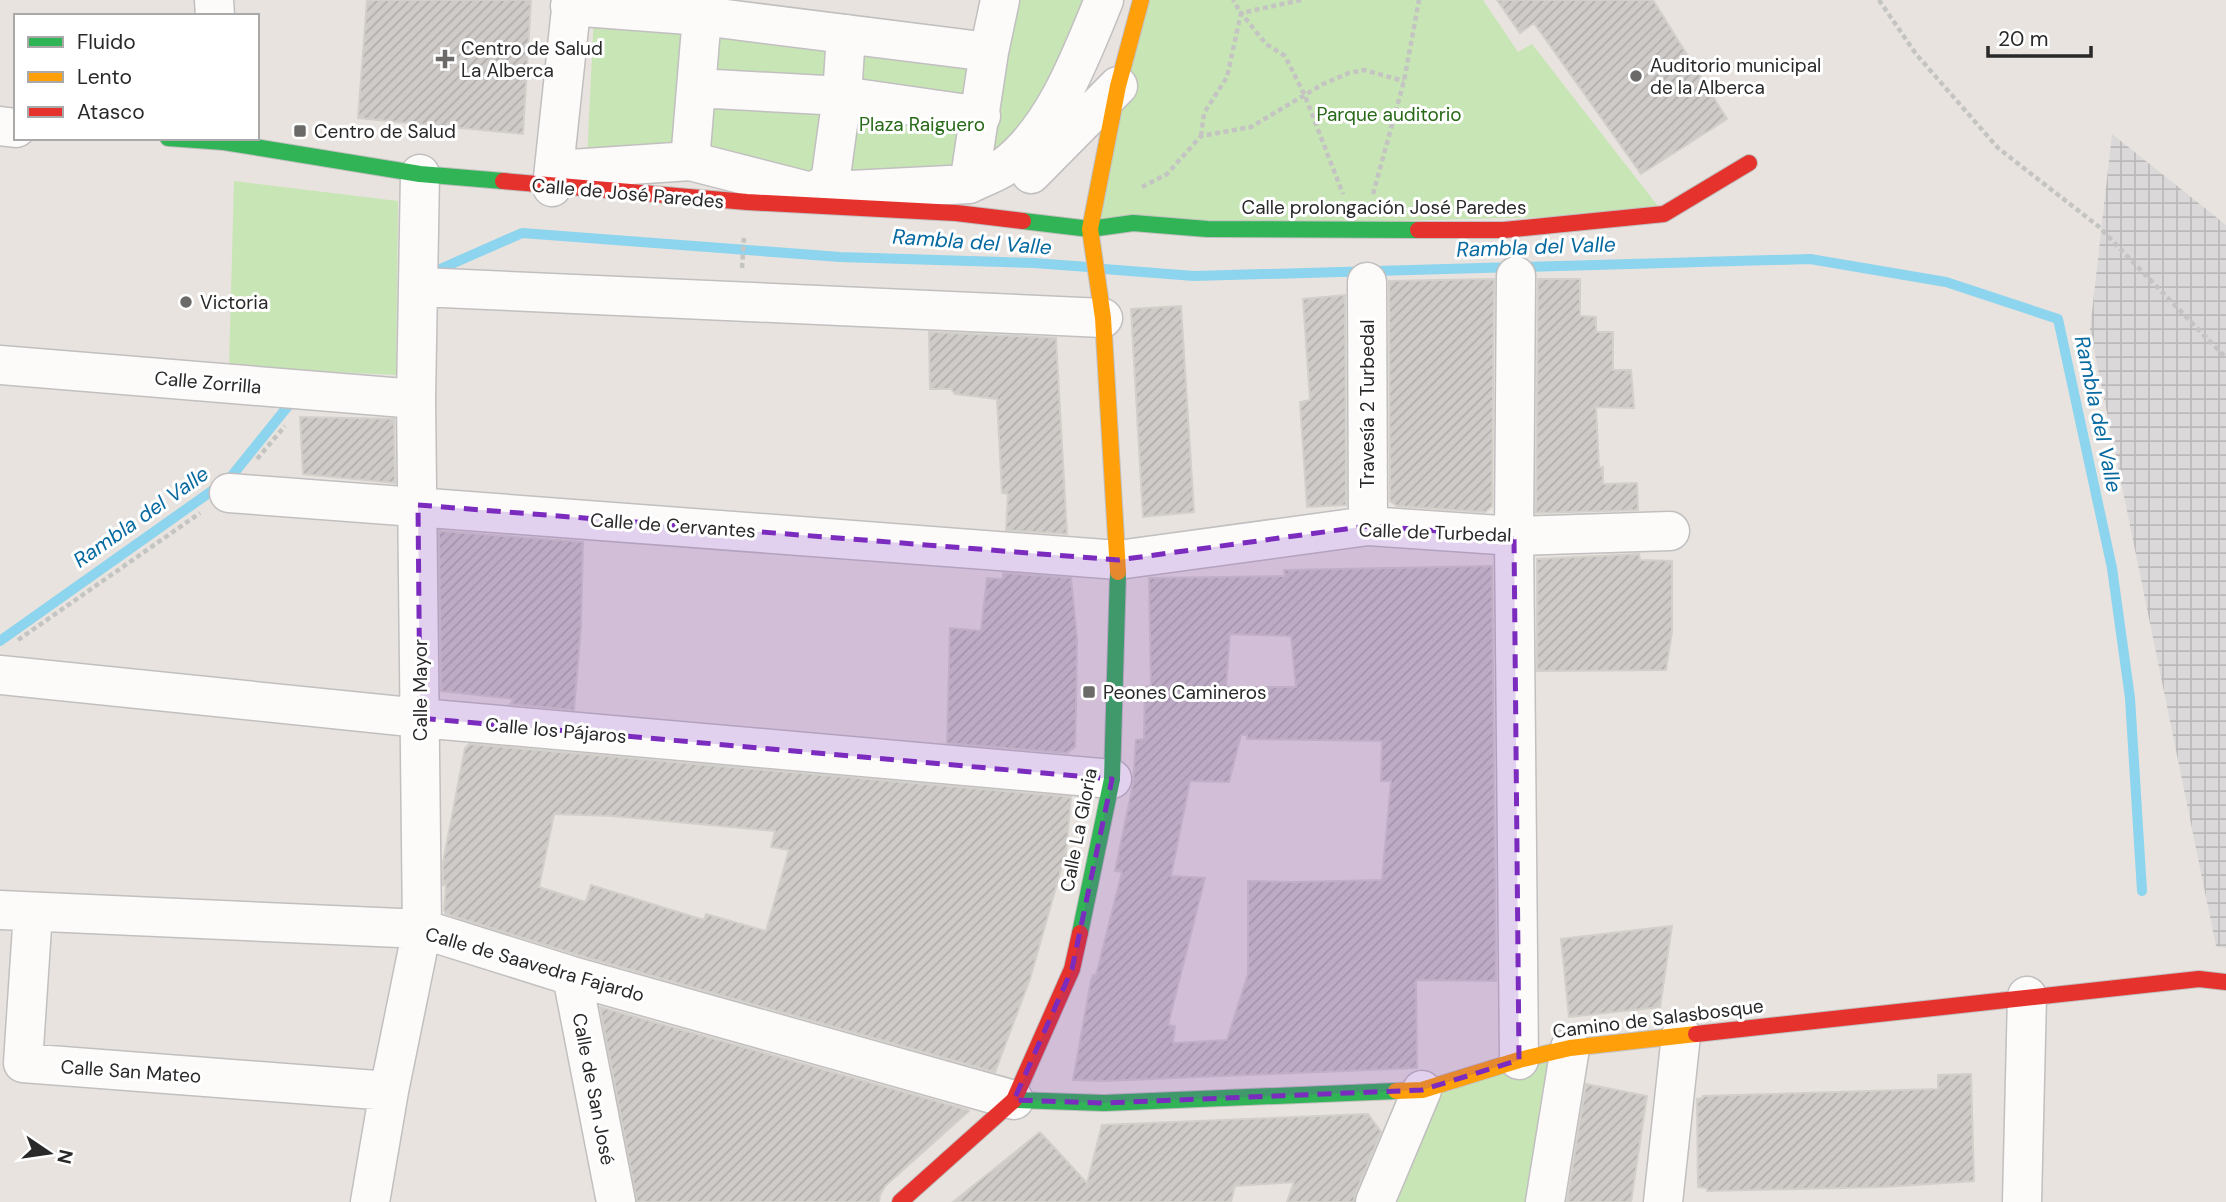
<svg xmlns="http://www.w3.org/2000/svg" width="2226" height="1202" font-family="'DM Sans',sans-serif">
<style>
.industrial{fill:url(#industrial-grid)}
.park{fill:#c8e5b5}
.lines{fill:none;stroke-linecap:round;stroke-linejoin:round}
.stream{stroke:#8dd4ee;stroke-width:10}
.building{fill:url(#building-hatch);stroke:#d3cfca;stroke-width:2;fill-rule:evenodd}
.street-casing{stroke:#c1bfc0;stroke-width:41}
.fast-casing{stroke:#c1bfc0;stroke-width:18}
.slow-casing{stroke:#c1bfc0;stroke-width:18}
.jam-casing{stroke:#c1bfc0;stroke-width:18}
.path{stroke:#c4c4c3;stroke-width:4.5;stroke-dasharray:5 3.5;stroke-linecap:butt}
.street{stroke:#fcfbfa;stroke-width:38}
.fast{stroke:#30b455;stroke-width:16}
.slow{stroke:#ff9f0a;stroke-width:16}
.jam{stroke:#e5322d;stroke-width:16}
.marked{fill:#7b2cbf;fill-opacity:0.2;stroke:#7b2cbf;stroke-width:5;stroke-dasharray:14 9;stroke-linejoin:round}
.poi-dot{fill:#6c6a68;stroke:#fff;stroke-width:2.5}
.labels{text-anchor:middle;stroke-width:6;stroke-linejoin:round;paint-order:stroke}
.poi-label{font-size:19px;fill:#292929;stroke:#fff;text-anchor:start}
.park-label{font-size:19px;fill:#266916;stroke:#fff}
.street-label{font-size:19px;fill:#292929;stroke:#fff}
.water-label{font-size:21px;font-style:italic;fill:#0669a0;stroke:#fff}
</style>
<defs>
<pattern id="industrial-grid" width="8" height="8" patternUnits="userSpaceOnUse" patternTransform="scale(1.75)"><rect width="8" height="8" fill="#dbd8da"/><path d="M0 4h8M4 0v8" fill="none" stroke="#bcb9bb"/></pattern>
<pattern id="building-hatch" width="6" height="6" patternUnits="userSpaceOnUse" patternTransform="scale(1.75)"><rect width="6" height="6" fill="#cecbc8"/><path d="M-1 1l2-2M0 6l6-6M5 7l2-2" fill="none" stroke="#b1aeac"/></pattern>
</defs>
<rect width="100%" height="100%" fill="#e8e3de"/>
<!-- industrial -->
<path class="industrial" d="M2112 134 2226 225V948L2216 946 2090 330Z"/>
<!-- park -->
<path class="park" d="M990 0H1112L1051 135 934 208 587 159 594 15 981 47Z
M1141 0H1483L1518 52 1532 44 1664 214 1090 229Z
M234 181 398 201 396 375 229 367Z
M1570 1048 1545 1202H1375L1422 1090Z"/>
<g class="lines">
<!-- stream -->
<path class="stream" d="M1104 269 1194 276 1810 259 1946 282 2058 319 2112 568 2130 698 2142 891
M438 270 522 233 840 257 1034 263 1088 267
M0 641 230 478 288 406"/>
</g>
<!-- building -->
<path class="building" d="M367 0H531L523 134 358 118Z
M1497 0H1653L1727 119 1641 174 1534 23 1520 33Z
M1494 279 1492 506 1485 512 1397 506 1390 501 1389 281Z
M1538 279H1580V316L1596 317V332H1613V370H1631L1634 408 1596 407 1599 468 1603 467V484L1637 483 1638 510 1536 513Z
M1345 295 1346 505 1307 507 1300 402 1310 400 1303 299Z
M1181 306 1194 512 1143 517 1131 309Z
M929 332 1056 338 1067 534 1006 530 1008 494 1002 493 997 399 955 394 951 389H930Z
M300 417 394 419 395 483 303 474Z
M439 531 583 542 581 626 574 710 510 704 514 699 441 691Z
M1639 554 1640 560 1672 561V632L1666 670 1537 671V559Z
M1492 566 1496 981 1416 980 1417 1068 1104 1081 1073 1080 1091 980 1093 975H1096L1122 872 1115 871 1133 784 1136 740 1144 739 1145 687 1151 686 1149 578 1285 576 1284 570ZM1230 634 1291 636 1296 687H1226ZM1241 735H1247V739L1382 741 1381 781H1391L1382 880 1294 882 1248 881V974L1227 1040 1173 1043 1175 1026 1168 1025 1205 878 1171 876 1190 781 1229 782Z
M1003 573 1071 578 1077 639 1076 708 1075 747 1067 753 947 743 950 628 981 631 987 578 1003 579Z
M469 744 1071 797 1065 866H1062L1030 979 995 1072 578 955 446 914 444 910 446 885H443V862L465 748ZM554 814 612 816 775 831 771 847 789 850 766 931 706 914 704 920 591 885 586 902 539 887Z
M1672 926 1660 1007 1569 1017 1561 939Z
M600 1007 968 1110 969 1111 885 1186 880 1195 879 1202H637Z
M1971 1074 1974 1181 1884 1187 1707 1191V1188L1698 1187 1697 1099 1703 1098V1096L1938 1089V1075Z
M1586 1084 1647 1096 1631 1202H1567Z
M1368 1114 1381 1132 1355 1194 1354 1202H1287L1294 1182 1235 1186 1231 1202H953L1040 1132 1087 1183 1102 1125Z"/>
<g class="lines">
<defs>
<path id="street" d="M214 0 215 16
M989 52 1000 0
M696 88 842 96 981 116
M0 126 16 128
M690 161 702 16
M556 170 690 161 811 192 969 184 989 52 702 16 570 6
M1031 174 1118 86
M969 184C980 178 994 174 1004 167 1054 130 1081 56 1104 0
M552 187 572 0
M811 192 830 183 842 96 846 34
M1516 276 1514 536 1519 1060
M1367 282 1368 526
M420 287 1103 318
M0 365 416 399
M229 493 1118 560 1368 526 1514 536 1670 531
M0 675 420 718 1112 779
M0 910 422 929 572 976 1014 1100
M33 912 23 1063 389 1091
M572 976 616 1202
M370 1202 389 1091 422 929 416 399 420 174
M1375 1202 1422 1090
M1545 1202 1570 1048
M1663 1202 1681 1035
M2022 1202 2027 996"/>
<path id="fast" d="M168 138 224 142 420 174 503 181
M1023 221 1090 229 1133 223 1207 229 1418 230
M1080 933 1112 779 1118 572
M1014 1100 1104 1103 1396 1091"/>
<path id="slow" d="M1118 572 1103 318 1090 229 1118 86 1141 0
M1396 1091 1422 1090 1519 1060 1570 1048 1696 1034"/>
<path id="jam" d="M503 181 747 202 956 213 1023 221
M1418 230H1504L1664 214 1749 163
M1696 1034 2199 979 2226 982
M900 1202 1014 1100 1072 969 1080 933"/>
</defs>
<!-- street casing -->
<use href="#street" class="street-casing"/>
<!-- fast casing -->
<use href="#fast" class="fast-casing"/>
<!-- slow casing -->
<use href="#slow" class="slow-casing"/>
<!-- jam casing -->
<use href="#jam" class="jam-casing"/>
<!-- path -->
<path class="path" d="M1301 0 1241 13 1266 44 1285 56 1305 96 1343 194
M1879 0 1916 54 1998 148 2098 226 2226 358
M1201 136 1204 113 1227 77 1241 13 1233 0
M1142 187 1167 174 1201 136 1251 127 1323 84 1349 73 1364 70 1404 81
M1373 194 1404 81 1419 0
M742 268 744 238
M257 459 285 426
M18 640 200 513"/>
<!-- street -->
<use href="#street" class="street"/>
<!-- fast -->
<use href="#fast" class="fast"/>
<!-- slow -->
<use href="#slow" class="slow"/>
<!-- jam -->
<use href="#jam" class="jam"/>
</g>
<!-- marked area -->
<path class="marked" d="M418 505 1118 560 1368 526 1514 536 1519 1060 1422 1090 1104 1103 1014 1100 1072 969 1112 779 420 718Z"/>
<!-- markers -->
<g class="poi-dot">
<path d="M441.5 48.5h7v7h7v7h-7v7h-7v-7h-7v-7h7z"/>
<circle cx="1636" cy="76" r="7"/>
<rect x="293" y="124" width="14" height="14" rx="3.5"/>
<circle cx="186" cy="302" r="7"/>
<rect x="1082" y="685" width="14" height="14" rx="3.5"/>
</g>
<g class="labels">
<!-- poi labels -->
<g class="poi-label">
<text x="461" y="55">Centro de Salud<tspan x="461" dy="22">La Alberca</tspan></text>
<text x="1650" y="72">Auditorio municipal<tspan x="1650" dy="22">de la Alberca</tspan></text>
<text x="314" y="138">Centro de Salud</text>
<text x="200" y="309">Victoria</text>
<text x="1103" y="699">Peones Camineros</text>
</g>
<!-- park labels -->
<g class="park-label">
<text x="1389" y="121">Parque auditorio</text>
<text x="922" y="131">Plaza Raiguero</text>
</g>
<!-- street labels -->
<g class="street-label">
<text transform="translate(628 193) rotate(5)" y="7">Calle de José Paredes</text>
<text x="1384" y="214">Calle prolongación José Paredes</text>
<text transform="translate(208 382) rotate(5)" y="7">Calle Zorrilla</text>
<text transform="translate(1367 404) rotate(-90)" y="7">Travesía 2 Turbedal</text>
<text transform="translate(673 525) rotate(4)" y="7">Calle de Cervantes</text>
<text transform="translate(1435 532) rotate(2)" y="7">Calle de Turbedal</text>
<text transform="translate(420 690) rotate(-90)" y="7">Calle Mayor</text>
<text transform="translate(556 730) rotate(5)" y="7">Calle los Pájaros</text>
<text transform="translate(1078 830) rotate(-79)" y="7">Calle La Gloria</text>
<text transform="translate(535 964) rotate(16)" y="7">Calle de Saavedra Fajardo</text>
<text transform="translate(1658 1018) rotate(-7)" y="7">Camino de Salasbosque</text>
<text transform="translate(131 1071) rotate(4)" y="7">Calle San Mateo</text>
<text transform="translate(594 1089) rotate(79)" y="7">Calle de San José</text>
</g>
<!-- water labels -->
<g class="water-label">
<text transform="translate(972 242) rotate(4)" y="7">Rambla del Valle</text>
<text transform="translate(1536 247) rotate(-2)" y="7">Rambla del Valle</text>
<text transform="translate(2098 414) rotate(78)" y="7">Rambla del Valle</text>
<text transform="translate(141 517) rotate(-35)" y="7">Rambla del Valle</text>
</g>
</g>
<!-- legend -->
<rect x="14" y="14" width="245" height="126" fill="#ffffff" stroke="#a9a9a9" stroke-width="2"/>
<rect x="28" y="37" width="35" height="10" fill="#30b455" stroke="#a9a9a9" stroke-width="2"/>
<text x="77" y="49" font-size="21" fill="#292929">Fluido</text>
<rect x="28" y="72" width="35" height="10" fill="#ff9f0a" stroke="#a9a9a9" stroke-width="2"/>
<text x="77" y="84" font-size="21" fill="#292929">Lento</text>
<rect x="28" y="107" width="35" height="10" fill="#e5322d" stroke="#a9a9a9" stroke-width="2"/>
<text x="77" y="119" font-size="21" fill="#292929">Atasco</text>
<!-- north arrow -->
<g transform="translate(49 1153) rotate(103)" stroke="#ffffff" stroke-width="5" paint-order="stroke">
<path d="M0-5L12 26L0 18L-12 26Z" fill="#292929"/>
<text y="-10" font-size="19" font-weight="bold" text-anchor="middle" fill="#292929">N</text>
</g>
<!-- scale -->
<path d="M1988 46v10h103v-10" fill="none" stroke="#292929" stroke-width="3.5"/>
<text x="1998" y="46" font-size="21" fill="#292929" stroke="#ffffff" stroke-width="5" paint-order="stroke">20 m</text>
</svg>
